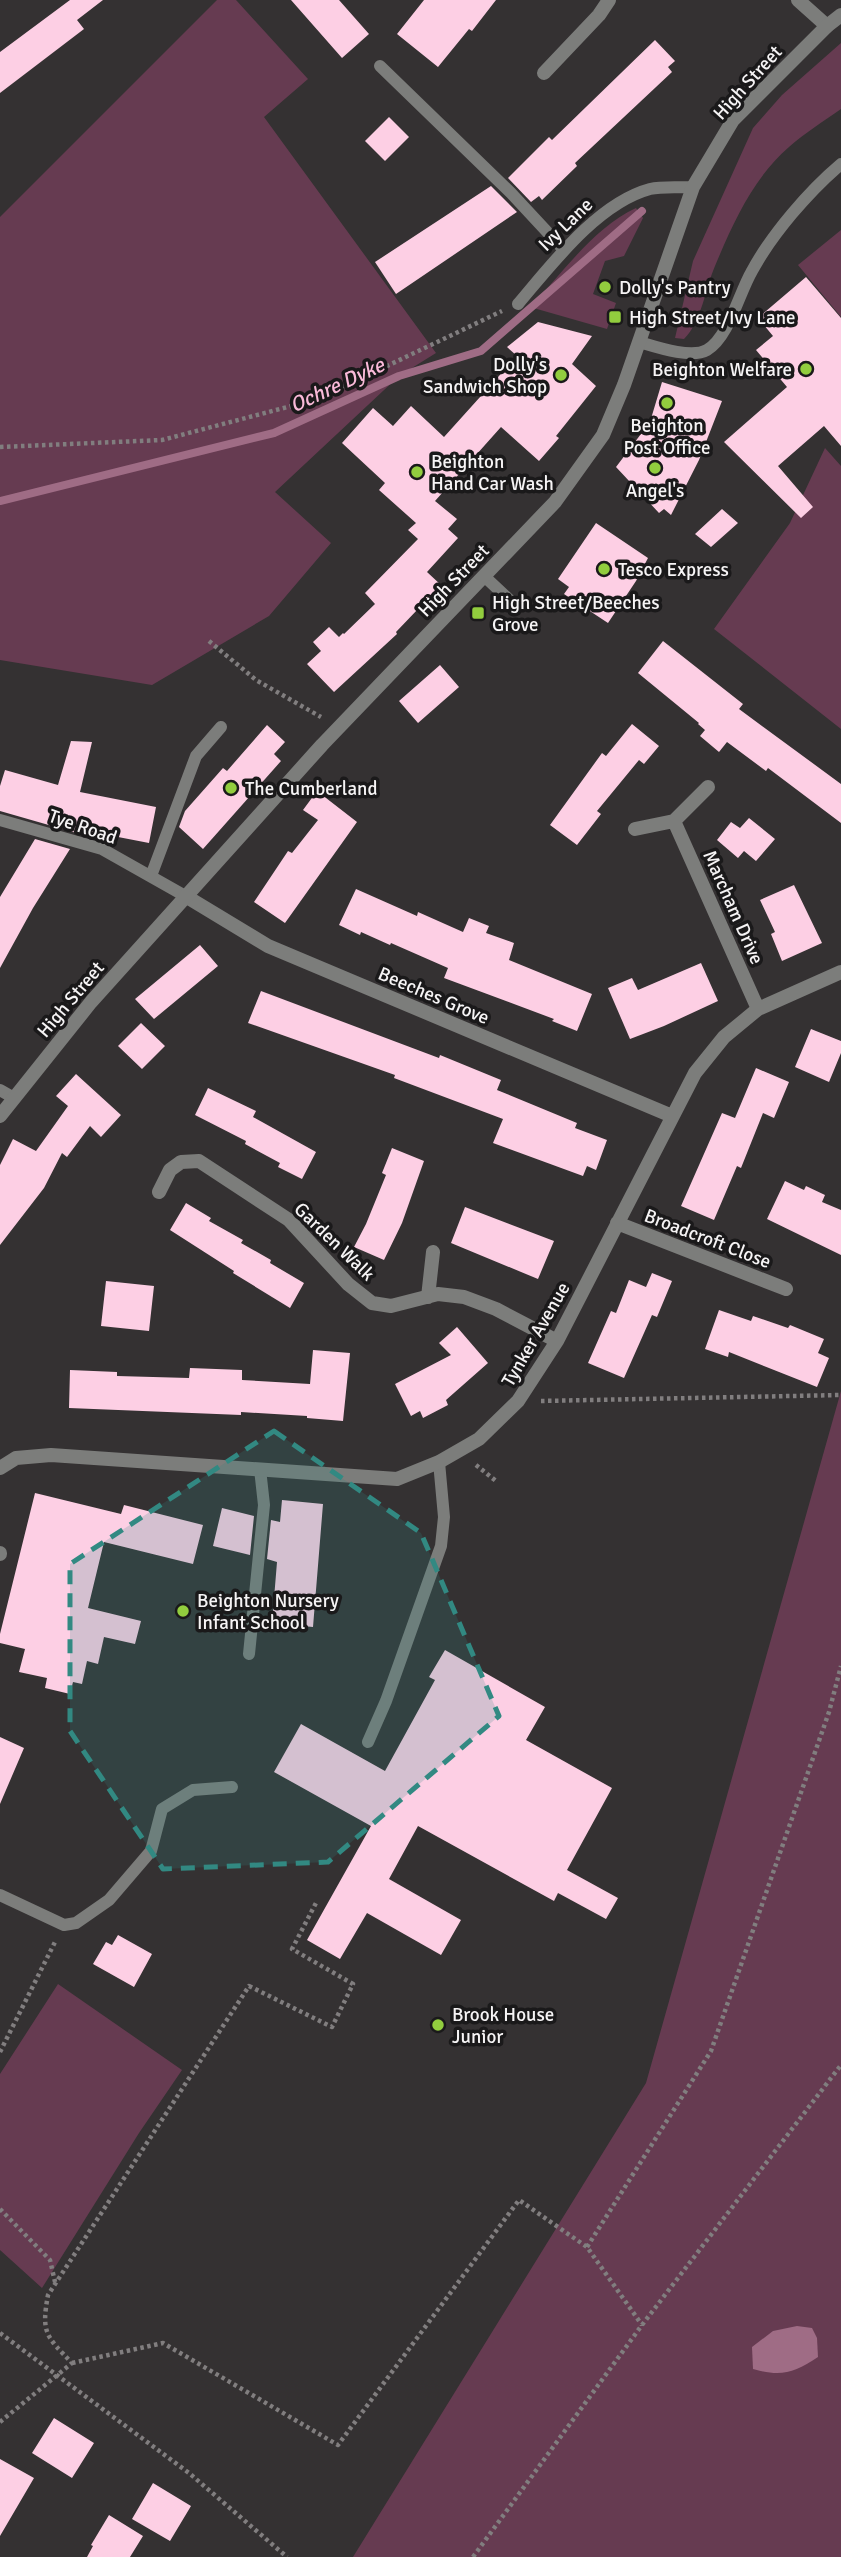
<svg xmlns="http://www.w3.org/2000/svg" width="841" height="2557" font-family="Signika,sans-serif">
<style>
.green{fill:#663b51}
.water{fill:#9f6c85}
.lines{fill:none;stroke-linecap:round;stroke-linejoin:round}
.stream{stroke:#9f6c85;stroke-width:8}
.building{fill:#fdcfe4}
.path{stroke:#817e7f;stroke-width:4.5;stroke-dasharray:3.5 3.5;stroke-linecap:butt}
.service{stroke:#7c7d7b;stroke-width:12}
.minor{stroke:#7c7d7b;stroke-width:14}
.tertiary{stroke:#7c7d7b;stroke-width:14}
.marked{fill:#328982;fill-opacity:0.2;stroke:#328982;stroke-width:5;stroke-dasharray:14 9;stroke-linejoin:round}
.poi-dot{fill:#92cd3e;stroke:#1a191a;stroke-width:2.5}
.labels{text-anchor:middle;stroke-width:7;stroke-linejoin:round;paint-order:stroke}
.street-label{font-size:19px;fill:#f6f4f5;stroke:#1a191a}
.poi-label{font-size:19px;fill:#f6f4f5;stroke:#1a191a;text-anchor:start}
.water-label{font-size:21px;font-style:italic;fill:#fabad9;stroke:#1a191a}
</style>
<rect width="100%" height="100%" fill="#343132"/>
<!-- green -->
<path class="green" d="M217 0H236L308 79 264 117 436 353 399 376 275 492 331 543 269 616 152 685 0 660V217Z
M841 43V109C824 121 805 133 789 147 753 178 733 223 715 266 705 289 702 321 684 339L675 338 693 261 753 128 782 95Z
M636 208 643 218 624 256 605 261 593 294 616 303 607 329 530 307C563 273 593 228 636 208Z
M841 230V317L798 265Z
M825 448 841 466V729L714 629 790 523Z
M841 1391V2557H353L646 2083Z
M58 1984 182 2070 139 2133 42 2288 0 2250V2074Z"/>
<!-- water -->
<path class="water" d="M797 2326 812 2328 817 2338 818 2357C794 2373 781 2377 753 2369L752 2347 773 2331Z"/>
<g class="lines">
<!-- stream -->
<path class="stream" d="M0 501 274 433 399 376 481 351 642 211"/>
</g>
<!-- building -->
<path class="building" d="M70 0H103L77 20 84 29 0 93V52Z
M291 0H339L369 34 342 58Z
M424 0H496L472 31 469 29 438 67 397 34Z
M655 40 675 61 668 67 672 72 575 163 577 166 542 200 539 196 531 202 508 178 549 137 552 140Z
M389 117 409 137 385 161 365 141Z
M491 186 517 212 396 294 375 262Z
M806 277 841 318V446L824 426 778 466 813 507 801 518 724 442 787 387 756 350 773 336 758 318Z
M538 322 592 336 572 364 596 386 556 436 559 438 539 461 501 427 435 501 457 519 448 529 458 538 427 572 441 585 396 632 397 634 334 692 307 664 321 651 313 642 329 627 339 637 343 633 344 634 375 604 365 593 418 539 408 530 416 523 379 490 385 483 342 443 373 408 393 426 411 406 444 437 517 356 507 347Z
M662 382 722 401 699 460 671 515 664 509 659 513 616 467 650 422Z
M722 509 738 523 711 547 695 534Z
M596 523 648 558 636 581 608 623 564 594 569 587 558 579Z
M663 641 743 704 739 709 841 784V823L768 768 766 771 727 742 719 752 700 736 705 730 698 724 699 723 638 673Z
M440 665 459 687 418 723 399 701Z
M632 724 659 746 644 764 639 760 597 811 601 814 577 845 550 825 602 753 606 756Z
M267 725 285 742 274 754 281 761 203 849 179 827 185 811 223 768 227 771Z
M71 741 92 742 80 792 156 807 149 843 82 830 80 834 0 811V786L5 770 58 785Z
M317 791 357 822 285 923 254 902 288 851 292 853 318 820 303 810Z
M749 818 775 839 756 861 744 851 738 858 717 840 731 822 740 828Z
M35 839 70 849 33 908 0 968V897Z
M794 885 822 943 782 961 771 934 775 932 760 900Z
M356 889 417 916 418 912 463 932 469 918 489 926 486 933 514 943 509 960 592 994 577 1031 552 1021 554 1019 444 978 448 968 391 943 390 945 361 932 360 935 339 925Z
M200 945 218 966 154 1019 135 999Z
M701 963 718 1001 664 1026 630 1039 608 988 632 978 638 990Z
M261 991 439 1058 440 1055 501 1080 497 1090 577 1123 575 1128 607 1140 596 1170 587 1166 583 1176 493 1143 503 1119 394 1078 395 1075 248 1023Z
M141 1023 165 1046 142 1069 118 1046Z
M811 1029 841 1041V1053L829 1082 795 1067Z
M756 1068 789 1082 774 1118 763 1113 741 1168 737 1166 714 1220 681 1206 722 1113 735 1118Z
M76 1074 121 1115 101 1137 90 1126 67 1157 62 1153 44 1188 0 1245V1165L13 1139 36 1151 68 1106 56 1096Z
M208 1088 256 1111 253 1117 316 1152 302 1179 278 1167 280 1163 245 1144 246 1141 195 1115Z
M392 1148 424 1161 402 1223 384 1260 354 1247 366 1224 386 1175 382 1173Z
M785 1181 804 1190 806 1186 825 1195 822 1202 841 1210V1255L767 1219Z
M186 1203 211 1218 209 1221 243 1240 241 1243 271 1260 270 1263 304 1283 290 1308 233 1273 234 1271 170 1230Z
M465 1207 554 1241 538 1279 451 1243Z
M652 1273 672 1281 657 1317 652 1315 624 1378 588 1363 611 1311 616 1313 629 1280 646 1287Z
M106 1281 154 1286 149 1331 101 1326Z
M719 1310 751 1321 753 1316 788 1328 790 1325 824 1339 818 1353 829 1358 817 1387 729 1352 728 1357 705 1349Z
M457 1327 488 1363 446 1400 448 1405 423 1418 420 1411 411 1416 395 1384 451 1355 439 1343Z
M313 1350 350 1353 343 1421 307 1418V1416L241 1412V1415L69 1408 70 1370 117 1372V1376L189 1378 190 1368 242 1370V1380L310 1384Z
M35 1493 121 1514 124 1505 203 1525 193 1564 104 1542 88 1608 141 1621 135 1644 104 1637 98 1664 87 1661 82 1684 73 1682 70 1694 45 1688 47 1678 19 1672 25 1649 0 1643V1634Z
M282 1500 323 1504 313 1627 272 1623 277 1562 267 1559 271 1520 280 1522Z
M222 1508 254 1516 250 1555 213 1546Z
M445 1650 545 1707 526 1740 612 1788 567 1870 618 1898 606 1919 558 1893 554 1901 418 1826 389 1879 461 1920 441 1955 367 1913 340 1959 307 1940 371 1826 274 1772 301 1724 385 1771 435 1680 429 1677Z
M0 1737 24 1748 0 1804Z
M118 1935 152 1954 134 1987 93 1964 106 1942 112 1945Z
M54 2418 94 2443 72 2478 32 2453Z
M0 2459 34 2478 0 2536Z
M153 2483 191 2506 170 2541 132 2519Z
M109 2515 143 2536 130 2557H87L93 2546 91 2545Z"/>
<g class="lines">
<!-- path -->
<path class="path" d="M0 447 162 440 318 399 502 311
M209 641 256 680 321 717
M541 1401 841 1395
M476 1465 496 1481
M0 2052 56 1940
M0 2209 50 2260 55 2282
M587 2247 711 2051 829 1712 841 1666
M0 2333 189 2473 287 2557
M72 2363 163 2343 338 2445 519 2200 587 2247 642 2325
M0 2422 72 2363C46 2336 41 2333 48 2295L249 1986 332 2027 353 1984 292 1949 317 1901
M473 2557 642 2325 841 2065"/>
<!-- service -->
<path class="service" d="M380 66 511 193 563 249
M518 304C552 264 598 203 650 189 663 186 680 188 693 187
M639 342C656 347 691 359 707 350 729 337 739 293 752 271 772 234 809 191 841 164
M484 576 517 607
M0 820 102 849 187 897
M151 876 196 756 221 727
M0 1090 14 1098
M249 1654 264 1505 260 1469
M368 1742 386 1701 441 1546 444 1517 439 1462
M0 1895 64 1925 76 1923 109 1900 151 1851 162 1809 193 1790 232 1787"/>
<!-- minor -->
<path class="minor" d="M798 0 827 26
M544 73 599 15 609 0
M708 787 674 821 758 1009
M635 829 674 821
M187 897 268 946 672 1116
M159 1192 170 1170 181 1162 199 1161 289 1220 348 1284 372 1303 391 1306 438 1294 464 1297 496 1309 557 1341
M617 1223 786 1289
M428 1297 433 1252
M0 1468 16 1458 51 1455 397 1479 439 1462 479 1439 518 1401 557 1341 695 1073 724 1037 758 1009 841 972
M0 1553V1554"/>
<!-- tertiary -->
<path class="tertiary" d="M0 1116 91 1002 322 745 555 502 603 435 624 385 693 187 733 120 827 26 841 15"/>
</g>
<!-- marked area -->
<path class="marked" d="M274 1431 421 1533 499 1716 328 1862 163 1869 70 1731V1564Z"/>
<!-- markers -->
<g class="poi-dot">
<circle cx="605" cy="287" r="7"/>
<rect x="608" y="310" width="14" height="14" rx="3.5"/>
<circle cx="806" cy="369" r="7"/>
<circle cx="561" cy="375" r="7"/>
<circle cx="667" cy="403" r="7"/>
<circle cx="655" cy="468" r="7"/>
<circle cx="417" cy="472" r="7"/>
<circle cx="604" cy="569" r="7"/>
<rect x="471" y="606" width="14" height="14" rx="3.5"/>
<circle cx="231" cy="788" r="7"/>
<circle cx="183" cy="1611" r="7"/>
<circle cx="438" cy="2025" r="7"/>
</g>
<g class="labels">
<!-- street labels -->
<g class="street-label">
<text transform="translate(747 82) rotate(-48)" y="7">High Street</text>
<text transform="translate(565 224) rotate(-44)" y="7">Ivy Lane</text>
<text transform="translate(453 580) rotate(-46)" y="7">High Street</text>
<text transform="translate(83 826) rotate(19)" y="7">Tye Road</text>
<text transform="translate(734 907) rotate(66)" y="7">Marcham Drive</text>
<text transform="translate(434 995) rotate(23)" y="7">Beeches Grove</text>
<text transform="translate(70 999) rotate(-50)" y="7">High Street</text>
<text transform="translate(708 1238) rotate(21)" y="7">Broadcroft Close</text>
<text transform="translate(335 1241) rotate(44)" y="7">Garden Walk</text>
<text transform="translate(535 1334) rotate(-60)" y="7">Tynker Avenue</text>
</g>
<!-- poi labels -->
<g class="poi-label">
<text x="619" y="294">Dolly's Pantry</text>
<text x="629" y="324">High Street/Ivy Lane</text>
<text x="547" y="371" text-anchor="end">Dolly's<tspan x="547" dy="22">Sandwich Shop</tspan></text>
<text x="792" y="376" text-anchor="end">Beighton Welfare</text>
<text x="667" y="432" text-anchor="middle">Beighton<tspan x="667" dy="22">Post Office</tspan></text>
<text x="431" y="468">Beighton<tspan x="431" dy="22">Hand Car Wash</tspan></text>
<text x="655" y="497" text-anchor="middle">Angel's</text>
<text x="618" y="576">Tesco Express</text>
<text x="492" y="609">High Street/Beeches<tspan x="492" dy="22">Grove</tspan></text>
<text x="245" y="795">The Cumberland</text>
<text x="197" y="1607">Beighton Nursery<tspan x="197" dy="22">Infant School</tspan></text>
<text x="452" y="2021">Brook House<tspan x="452" dy="22">Junior</tspan></text>
</g>
<!-- water labels -->
<g class="water-label">
<text transform="translate(337 385) rotate(-25)" y="7">Ochre Dyke</text>
</g>
</g>
</svg>
